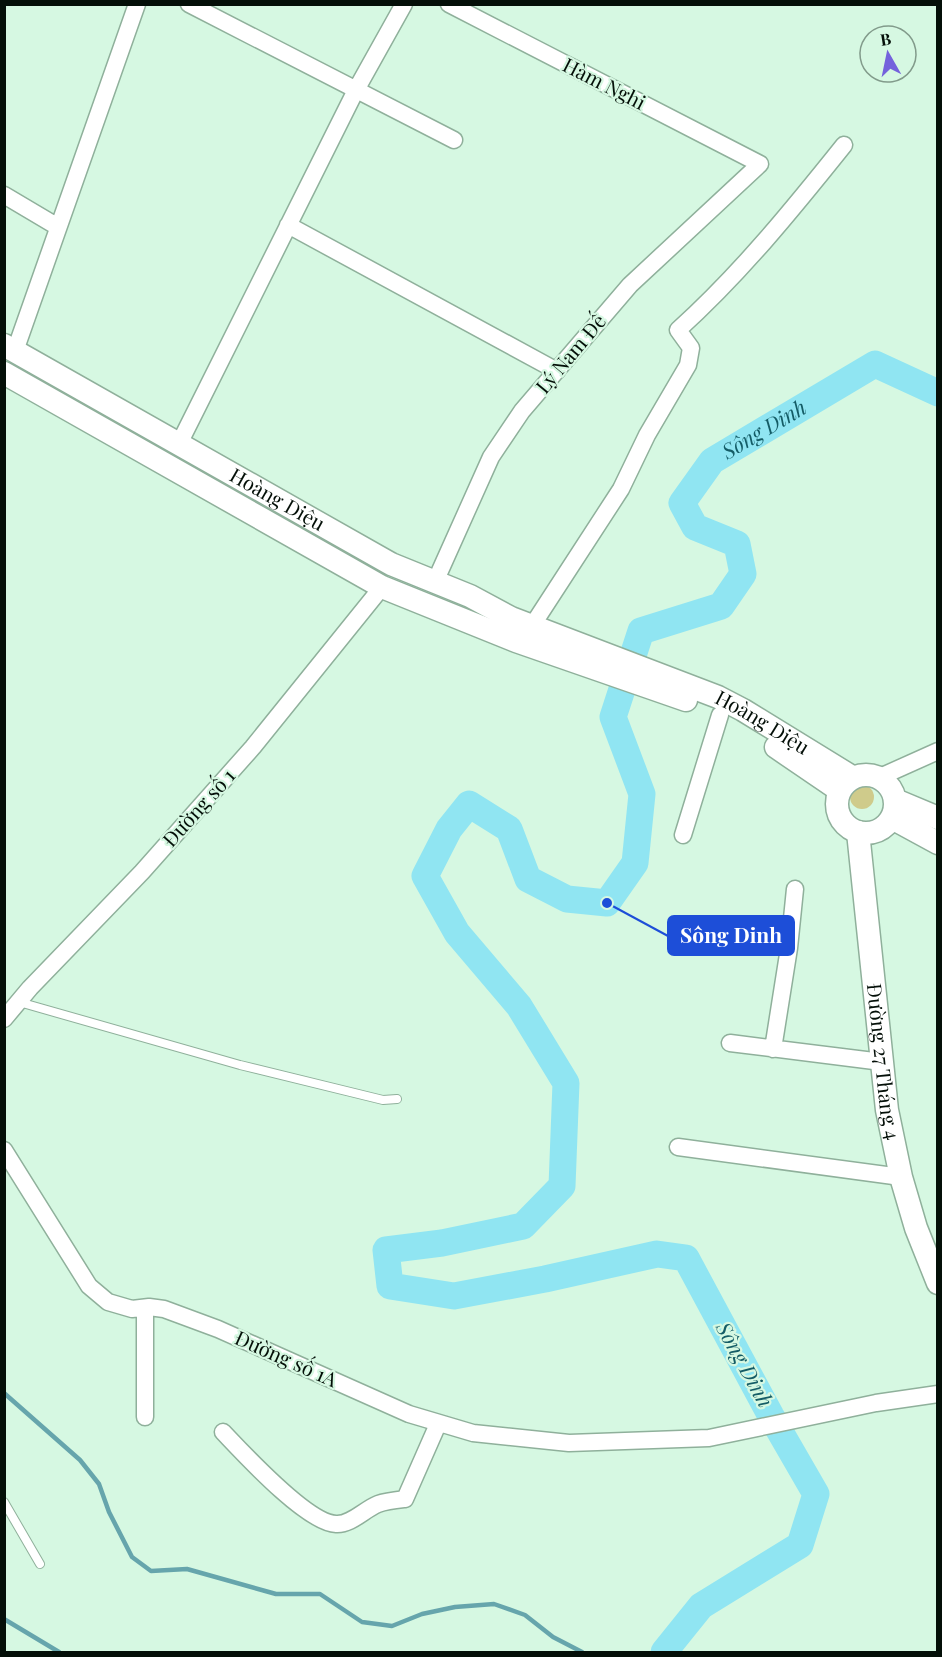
<svg xmlns="http://www.w3.org/2000/svg" width="942" height="1657" font-family="'Playfair Display',serif">
<style>
.green{fill:#cfcb8b}
.lines{fill:none;stroke-linecap:round;stroke-linejoin:round}
.stream{stroke:#66a5ac;stroke-width:4.5}
.river{stroke:#90e5f2;stroke-width:27}
.lane-casing{stroke:#8fb09b;stroke-width:10}
.street-casing{stroke:#8fb09b;stroke-width:19}
.secondary-casing{stroke:#8fb09b;stroke-width:25}
.lane{stroke:#fff;stroke-width:8}
.street{stroke:#fff;stroke-width:16}
.secondary{stroke:#fff;stroke-width:22}
.labels{text-anchor:middle;stroke-width:4.5;stroke-linejoin:round;paint-order:stroke}
.street-label{font-size:20px;fill:#040f08;stroke:#d6f8e2}
.water-label{font-size:21px;font-style:italic;fill:#145c66;stroke:#d6f8e2}
.leader{fill:none;stroke:#1d4ed8;stroke-width:2}
.callout-dot{fill:#1d4ed8;stroke:#d6f8e2;stroke-width:2}
.callout{fill:#1d4ed8;stroke:#1d4ed8;stroke-width:2}
.callout-label{font-size:21px;text-anchor:middle;font-weight:bold;fill:#fff}
</style>
<rect width="100%" height="100%" fill="#d6f8e2"/>
<!-- green -->
<path class="green" d="M850 797a12 12 0 1 1 24 0a12 12 0 1 1-24 0Z"/>
<g class="lines">
<!-- stream -->
<path class="stream" d="M4 1393 80 1460 99 1484 109 1512 132 1557 151 1571 187 1569 276 1594H320L362 1622 392 1626 422 1614 455 1607 494 1604 525 1615 553 1637 582 1652
M4 1619 59 1652"/>
<!-- river -->
<path class="river" id="s1" d="M664 1652 701 1606 800 1545 816 1494 771 1416 686 1258 657 1254 545 1279 454 1296 390 1286 386 1250 442 1243 523 1226 562 1186 566 1083 519 1006 457 933 425 876 449 829 469 804 509 829 528 879 567 899 607 903 635 863 642 794 613 717 641 631 721 606 743 574 737 544 695 527 682 503 712 461 875 364 938 393"/>
<defs>
<path id="lane" d="M19 1002 240 1065 383 1100 397 1099
M4 1502 40 1564"/>
<path id="street" d="M189 4 454 140
M4 195 58 227
M288 225 557 371
M15 351 137 4
M179 444 356 90 404 4
M435 582 491 457 522 411 630 285 760 164 449 4
M532 626 621 489 647 435 688 365 691 348 678 330C740 274 792 210 844 145
M880 777 938 751
M683 835 720 715
M4 1019 30 988 142 872 253 747 382 587
M730 1043 882 1062
M773 1049 789 948 795 889
M678 1147 901 1177
M4 1150 89 1286 108 1302 132 1309 149 1307 164 1309 218 1329 409 1414 473 1433 569 1443 709 1438 876 1403 938 1394
M145 1417V1308
M223 1432C244 1454 307 1523 336 1524 351 1525 365 1509 378 1504 386 1501 396 1500 405 1499L438 1424"/>
<g id="secondary">
<path id="s2" d="M4 345 391 564 470 596 511 618 718 697 743 710 852 777"/>
<path d="M4 373 382 587 516 641 686 700"/>
<path d="M776 747 839 790"/>
<circle cx="866" cy="804" r="29"/>
<path d="M895 800 938 818"/>
<path d="M892 818 938 843"/>
<path id="s3" d="M858 832 887 1110 901 1177 916 1228 938 1283"/>
</g>
</defs>
<!-- lane casing -->
<use href="#lane" class="lane-casing"/>
<!-- street casing -->
<use href="#street" class="street-casing"/>
<!-- secondary casing -->
<use href="#secondary" class="secondary-casing"/>
<!-- lane -->
<use href="#lane" class="lane"/>
<!-- street -->
<use href="#street" class="street"/>
<!-- secondary -->
<use href="#secondary" class="secondary"/>
</g>
<g class="labels">
<!-- street labels -->
<g class="street-label">
<text transform="translate(604 84) rotate(27)" y="7">Hàm Nghi</text>
<text transform="translate(571 354) rotate(-50)" y="7">Lý Nam Đế</text>
<text dy="7" stroke="none"><textPath href="#s2" startOffset="314">Hoàng Diệu</textPath></text>
<text dy="7" stroke="none"><textPath href="#s2" startOffset="849">Hoàng Diệu</textPath></text>
<text transform="translate(199 808) rotate(-48)" y="7">Đường số 1</text>
<text dy="7" stroke="none"><textPath href="#s3" startOffset="231">Đường 27 Tháng 4</textPath></text>
<text transform="translate(286 1359) rotate(24)" y="7">Đường số 1A</text>
</g>
<!-- water labels -->
<g class="water-label">
<text dy="7" stroke="none"><textPath href="#s1" startOffset="2284">Sông Dinh</textPath></text>
<text transform="translate(744 1365) rotate(61)" y="7">Sông Dinh</text>
</g>
</g>
<!-- callouts -->
<path class="leader" d="M607 903L668 936"/>
<circle class="callout-dot" cx="607" cy="903" r="6"/>
<rect class="callout" x="668" y="916" width="126" height="39" rx="6"/>
<g class="callout-label">
<text x="731" y="943">Sông Dinh</text>
</g>
<!-- border -->
<rect width="942" height="1657" fill="none" stroke="#040f08" stroke-width="12"/>
<!-- north arrow -->
<g transform="translate(888 54) rotate(351)"><circle r="28" fill="#d6f8e2" stroke="#829b8b" stroke-width="1.5"/>
<path d="M0-4.5L10 22L0 15L-10 22Z" fill="#7462dc"/>
<text y="-9" font-size="16" font-weight="bold" text-anchor="middle" fill="#040f08">B</text>
</g>
</svg>
